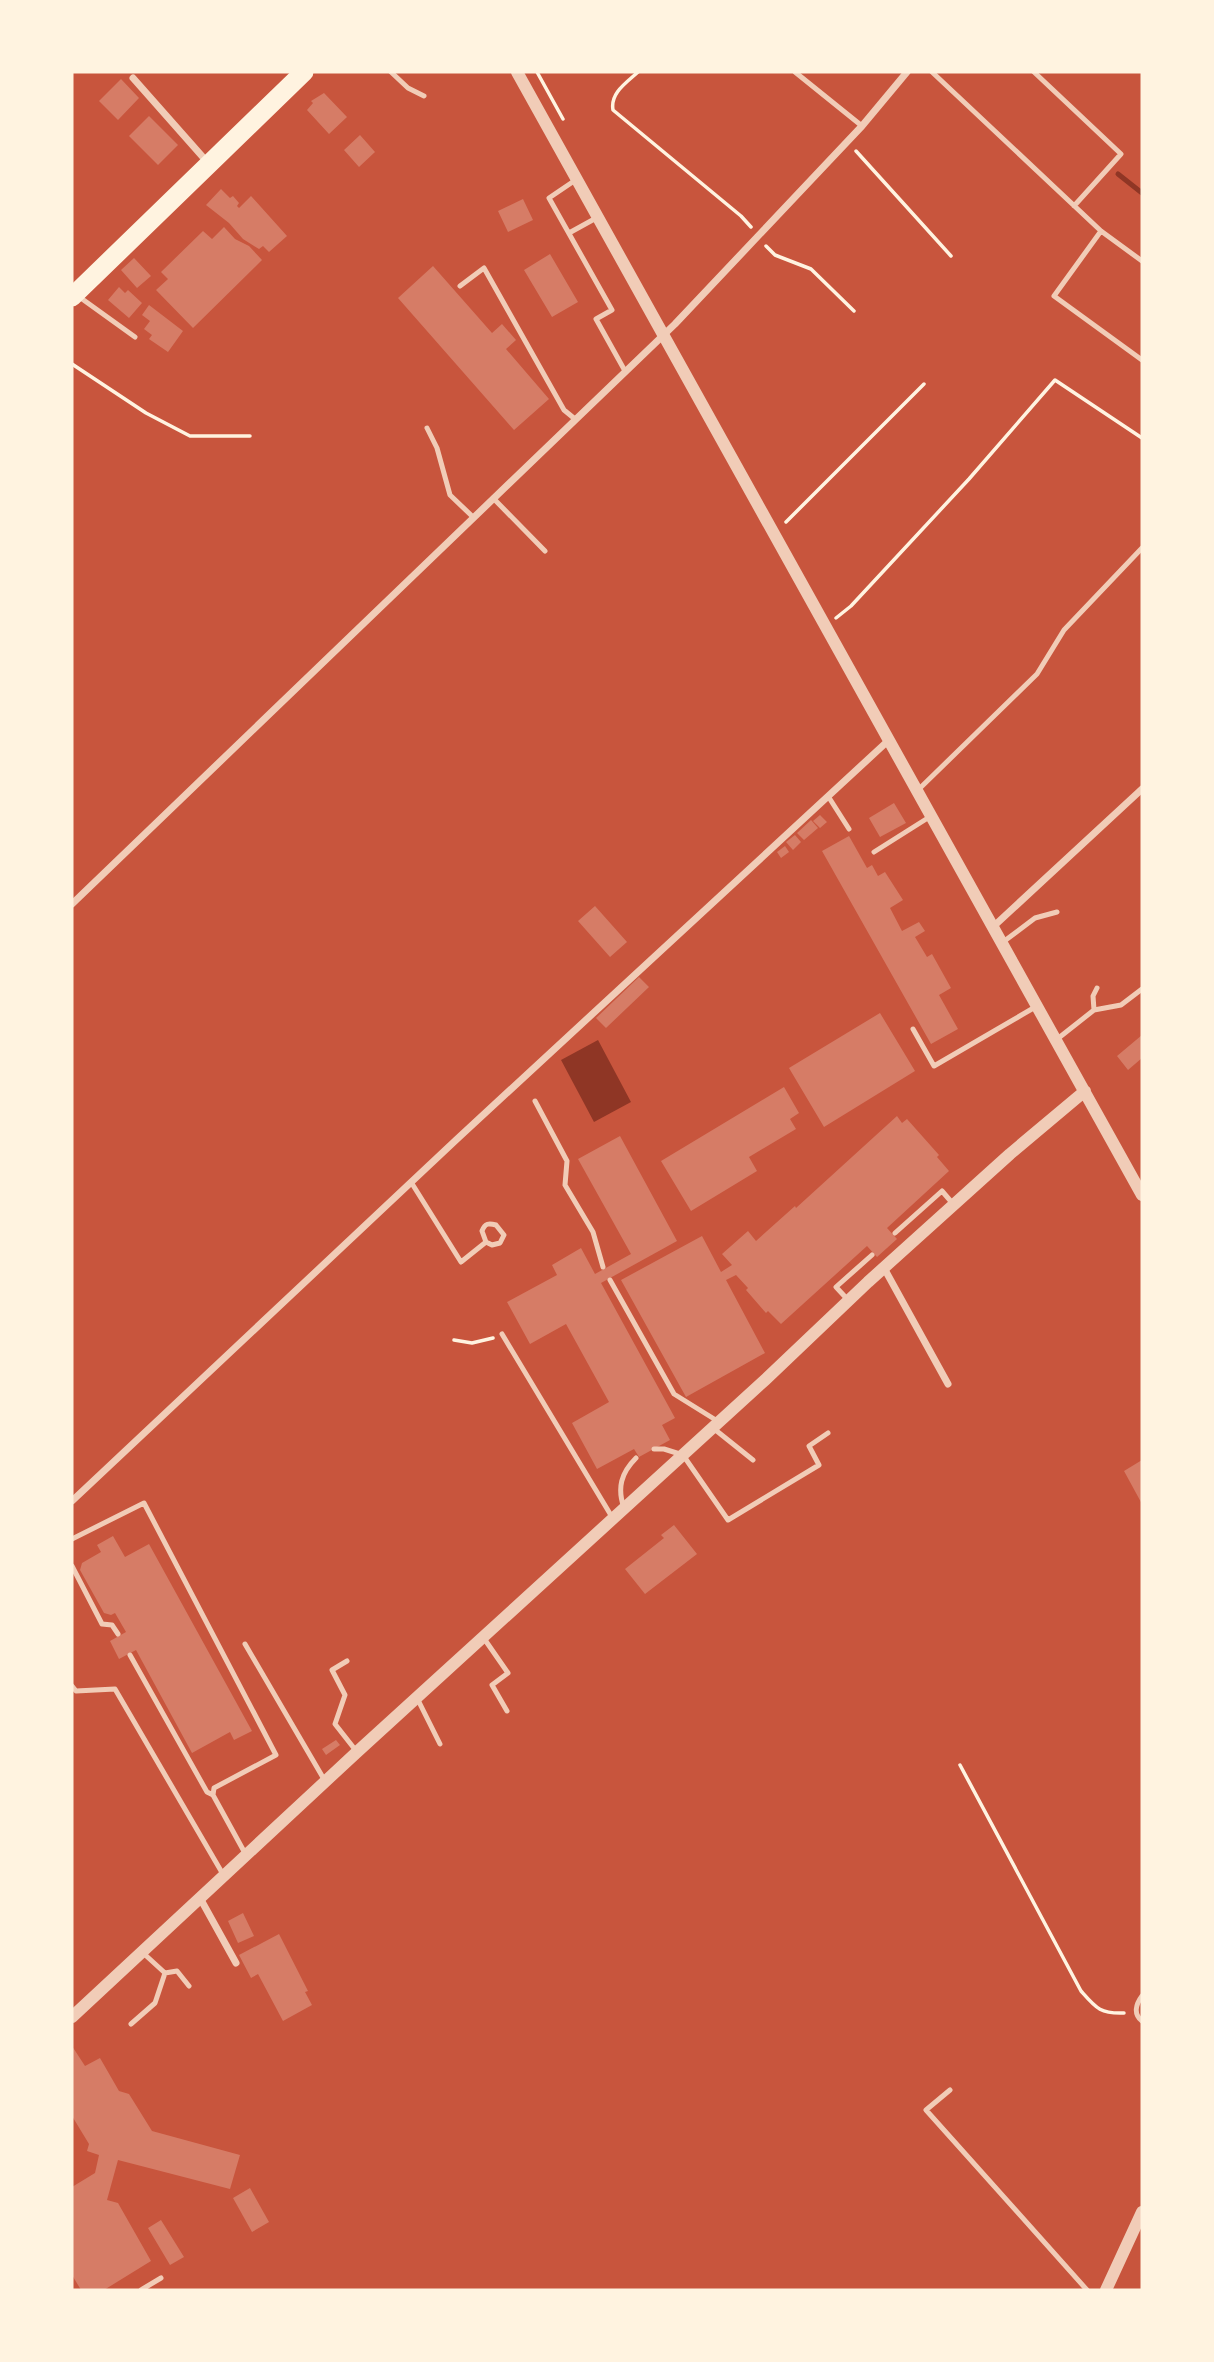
<svg xmlns="http://www.w3.org/2000/svg" width="1214" height="2362" font-family="Inter,sans-serif">
<style>
.water{fill:#8f3625}
.lines{fill:none;stroke-linecap:round;stroke-linejoin:round}
.stream{stroke:#8f3625;stroke-width:5}
.building{fill:#d67c66}
.path{stroke:#fff3e0;stroke-width:3.5}
.service{stroke:#f1ccb7;stroke-width:5}
.minor{stroke:#f1ccb7;stroke-width:7}
.tertiary{stroke:#f1ccb7;stroke-width:12}
.trunk{stroke:#fff3e0;stroke-width:19}
</style>
<rect width="100%" height="100%" fill="#c8553d"/>
<!-- water -->
<path class="water" d="M598 1040 631 1102 594 1122 561 1060Z"/>
<g class="lines">
<!-- stream -->
<path class="stream" d="M1118 174 1142 193"/>
</g>
<!-- building -->
<path class="building" d="M121 79 139 98 118 120 99 101Z
M324 93 347 117 329 134 307 110 313 103 311 101Z
M149 116 178 145 158 165 129 136Z
M360 135 375 152 359 167 344 150Z
M221 189 230 198 233 196 239 203 237 206 239 208 251 196 287 236 269 252 263 246 259 249 243 239 229 223 206 205Z
M523 199 533 220 508 232 498 211Z
M224 227 235 239 249 246 262 260 193 328 156 290 168 279 161 272 203 231 212 239Z
M550 254 578 302 552 317 524 270Z
M134 258 151 276 137 288 121 270Z
M433 266 492 333 502 324 516 340 506 349 549 399 514 430 398 298Z
M119 287 125 293 128 290 142 303 129 318 108 300Z
M149 305 183 331 168 352 149 339 152 335 144 329 150 321 142 315Z
M894 803 906 823 880 837 869 818Z
M820 815 827 822 820 828 813 821Z
M811 820 818 828 804 840 797 833Z
M795 835 801 842 793 850 786 842Z
M849 836 867 868 872 865 878 876 885 872 903 900 890 908 902 931 919 922 925 931 915 937 927 957 932 954 951 988 939 995 958 1029 931 1044 822 851Z
M785 846 789 852 781 858 777 852Z
M595 906 627 942 610 957 578 921Z
M639 977 649 987 606 1028 596 1018Z
M880 1013 915 1071 824 1127 789 1068Z
M1142 1035V1058L1128 1070 1117 1056Z
M784 1087 799 1113 790 1119 796 1129 749 1157 757 1171 691 1211 661 1161Z
M897 1116 902 1123 907 1119 939 1155 937 1157 949 1171 887 1228 897 1239 877 1257 867 1246 781 1324 768 1311 766 1313 746 1290 748 1288 736 1275 726 1280 765 1353 686 1397 621 1280 702 1236 721 1272 732 1265 722 1254 748 1231 756 1241 795 1206 796 1208Z
M620 1136 677 1241 601 1283 675 1418 662 1425 670 1440 639 1457 634 1449 597 1469 572 1423 609 1402 566 1324 530 1344 507 1302 557 1275 552 1265 581 1248 595 1274 631 1254 578 1159Z
M1142 1460V1504L1124 1471Z
M674 1525 697 1554 645 1594 625 1569 664 1538 661 1535Z
M113 1536 125 1557 149 1544 252 1731 234 1740 230 1732 192 1753 136 1650 119 1659 110 1641 126 1632 115 1613 111 1615 104 1613 80 1570 82 1563 101 1552 97 1545Z
M336 1740 340 1745 326 1755 322 1749Z
M243 1913 254 1936 238 1943 228 1921Z
M279 1934 308 1991 305 1992 312 2005 283 2021 258 1974 251 1978 239 1955Z
M72 2046 85 2066 100 2058 119 2091 129 2094 152 2131 240 2155 230 2189 118 2160 107 2200 118 2203 151 2261 104 2290H81L72 2275V2187L95 2173 99 2155 87 2151 89 2144 72 2116Z
M250 2188 269 2222 252 2232 233 2198Z
M161 2220 184 2257 170 2265 148 2228Z"/>
<g class="lines">
<!-- path -->
<path class="path" d="M537 72 563 119
M638 72C626 83 610 93 613 110L741 216 751 227
M856 151 951 256
M766 246 775 255 811 269 854 311
M72 364 146 413 190 436H250
M786 522 924 384
M836 618 851 606 969 479 1055 380 1142 438
M454 1340 472 1343 493 1338
M960 1765 1081 1991C1096 2008 1100 2014 1124 2013"/>
<!-- service -->
<path class="service" d="M391 72 408 88 424 96
M795 72 862 126
M932 72 1101 231 1142 261
M1034 72 1121 154 1074 206
M577 179 549 198 612 310 596 319 625 371
M1101 231 1054 296 1142 360
M569 233 598 217
M460 286 484 268 564 410 575 419
M78 296 135 337
M427 428 437 448 450 495 473 517
M493 498 545 551
M917 791 1037 674 1064 630 1142 548
M828 796 849 829
M874 852 931 816
M1003 942 1035 918 1057 912
M1094 1010 1093 996 1097 988
M913 1029 934 1066 1037 1006
M1056 1040 1094 1010 1121 1005 1142 989
M535 1101 567 1161 565 1185 593 1232 603 1267
M411 1182 461 1262 486 1242 492 1245 500 1243 504 1235 496 1225C489 1223 485 1223 482 1231L486 1242
M895 1233 942 1191 954 1205
M610 1280 674 1394 719 1422
M849 1301 836 1287 872 1255
M502 1334 612 1517
M713 1428 753 1460
M654 1449H664L683 1455 728 1520 819 1465 809 1446 828 1433
M624 1508C617 1488 621 1473 636 1458
M72 1539 144 1503 276 1755 214 1788 213 1795 207 1792 130 1655
M72 1566 102 1624 112 1625 118 1634
M483 1637 508 1673 492 1685 507 1711
M245 1644 325 1781
M347 1661 332 1670 345 1695 335 1724 357 1752
M72 1686 76 1691 115 1689 224 1876
M417 1698 440 1744
M213 1795 246 1855
M142 1952 165 1973
M1142 1996C1136 2004 1133 2014 1142 2021
M131 2024 155 2003 165 1973 177 1971 189 1986
M950 2090 926 2110 1087 2290
M141 2290 161 2278"/>
<!-- minor -->
<path class="minor" d="M133 78 209 164
M72 904 675 324 862 126 907 72
M994 926 1142 789
M884 1268 948 1384
M72 1501 456 1140 890 739
M200 1898 236 1963"/>
<!-- tertiary -->
<path class="tertiary" d="M517 72 1142 1195
M72 2017 357 1752 765 1380 868 1282 1010 1154 1085 1091
M1106 2290 1142 2212"/>
<!-- trunk -->
<path class="trunk" d="M72 297 304 72"/>
</g>
<!-- border -->
<rect width="1214" height="2362" fill="none" stroke="#fff3e0" stroke-width="147"/>
</svg>
